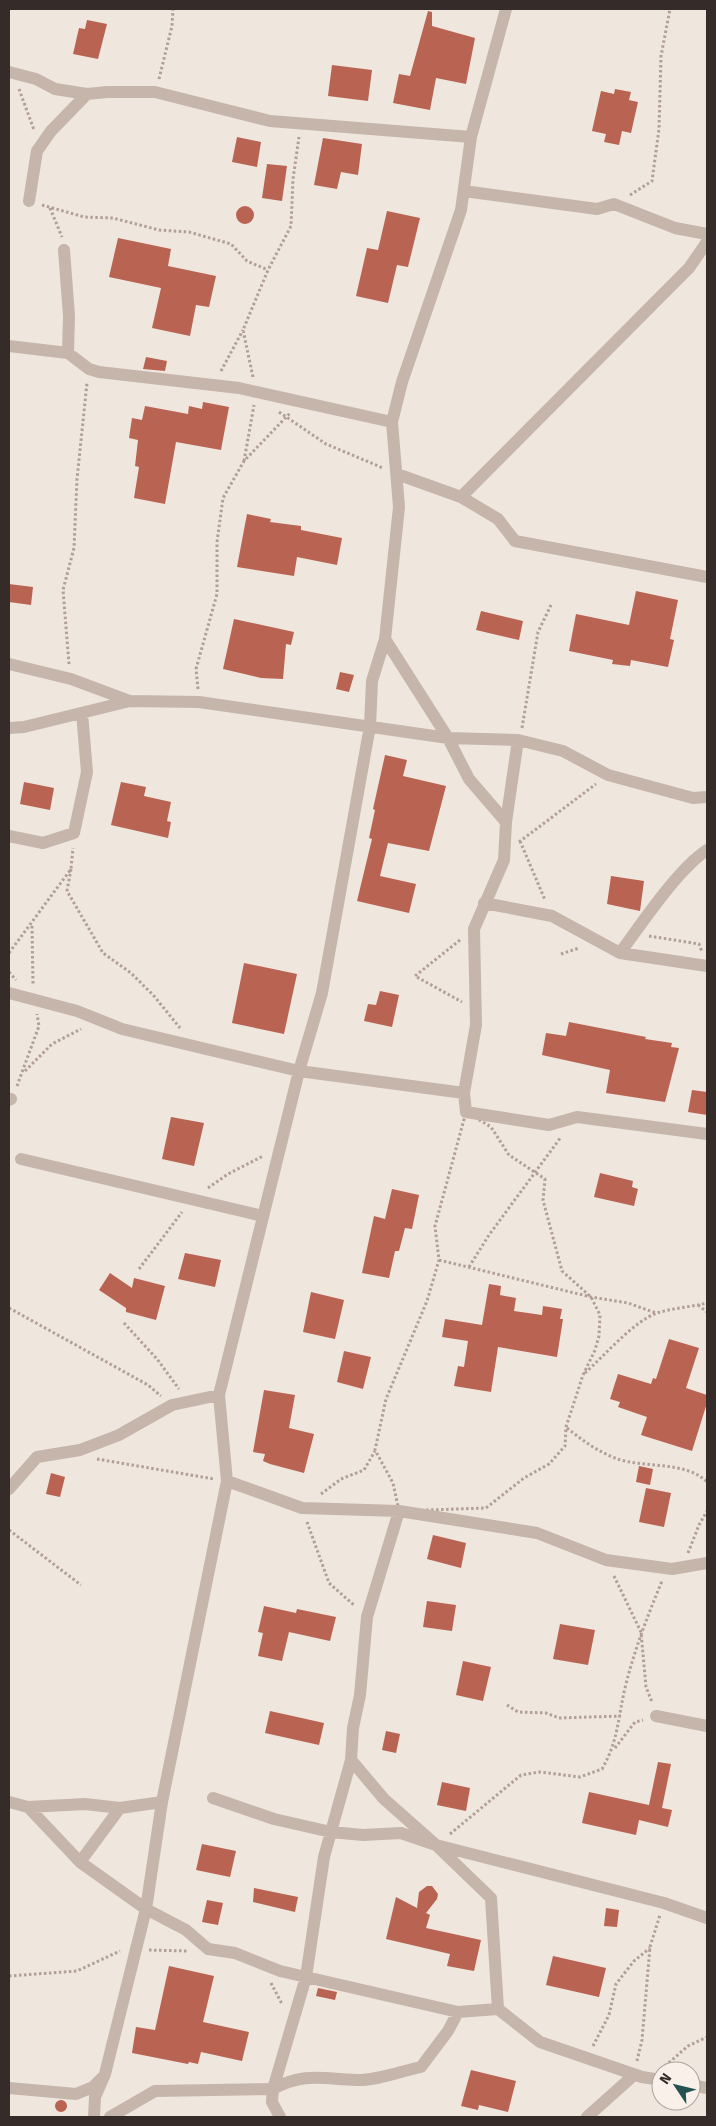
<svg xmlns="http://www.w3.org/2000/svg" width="716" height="2126" font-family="'Fira Sans',sans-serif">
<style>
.building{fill:#b96352}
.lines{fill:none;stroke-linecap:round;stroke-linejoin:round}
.path{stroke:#b29f95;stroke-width:3;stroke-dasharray:2.5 2.5;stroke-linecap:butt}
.minor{stroke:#c6b5ab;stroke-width:12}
</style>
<rect width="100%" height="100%" fill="#efe6de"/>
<!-- building -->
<path class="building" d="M428 11 432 12V26L475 38 466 84 436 78 430 110 393 103 399 74 410 76Z
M87 20 107 24 98 59 73 54 79 28 85 29Z
M332 65 372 70 368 101 328 96Z
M615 89 631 92 629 100 638 102 631 133 622 131 619 145 604 142 606 134 592 131 601 91 614 94Z
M237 137 261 142 257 167 232 162Z
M323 138 362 144 358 175 341 172 337 189 314 185Z
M267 164 287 166 282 201 262 198Z
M236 215a9 9 0 1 1 18 0a9 9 0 1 1-18 0Z
M387 211 420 218 408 267 397 265 388 303 356 296 367 248 378 250Z
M118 238 171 249 168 266 216 276 209 307 196 305 190 336 152 328 161 288 109 277Z
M146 357 167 361 165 371 143 369Z
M203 402 229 407 221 450 176 442 165 504 134 498 139 467 135 466 138 440 129 438 132 418 142 420 145 406 188 414 189 406 202 409Z
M247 514 271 519 270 522 301 526V530L342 538 337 565 297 557 294 576 237 567Z
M9 584 33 587 31 605 9 602Z
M636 591 678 600 670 639 674 640 668 667 631 660 630 666 612 664 613 660 569 651 576 614 629 625Z
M481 611 523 621 519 640 476 630Z
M234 619 294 632 291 645 286 644 283 679 261 678 223 669Z
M340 672 354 675 349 692 336 689Z
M385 755 407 760 403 776 446 786 429 851 388 843 380 876 416 884 409 913 357 901 372 839 369 838 375 810 373 809Z
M24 782 54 788 50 810 20 804Z
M121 782 146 787 144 796 171 802 167 821 171 822 168 838 111 825Z
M611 876 644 881 640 911 607 904Z
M244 963 297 974 284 1034 232 1023Z
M380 991 399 995 392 1027 364 1021 368 1004 376 1005Z
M569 1022 646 1037 645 1039 672 1043 671 1047 679 1048 665 1102 606 1093 610 1070 542 1055 546 1033 566 1036Z
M692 1090 707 1092V1115L688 1112Z
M171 1117 204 1123 194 1166 162 1159Z
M600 1173 633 1181 632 1187 638 1189 634 1206 594 1197Z
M392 1189 419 1195 412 1229 405 1228 399 1251H395L389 1278 362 1273 374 1216 385 1219Z
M185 1253 221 1260 215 1287 178 1279Z
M110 1273 132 1288 134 1278 165 1286 156 1320 126 1312V1308L99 1290Z
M489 1284 501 1286 500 1295 516 1298 514 1311 542 1315 543 1306 562 1309 560 1319H563L557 1357 498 1347 491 1392 454 1386 458 1366 464 1367 468 1341 442 1337 445 1319 482 1325Z
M311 1292 344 1300 335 1339 303 1332Z
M669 1339 699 1348 686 1388 707 1395V1403L692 1451 641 1435 647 1417 618 1407 620 1402 610 1399 618 1374 651 1384 653 1378 656 1379Z
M344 1351 371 1357 363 1389 337 1382Z
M264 1390 295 1395 289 1428 314 1434 304 1473 270 1464 263 1461 265 1454 253 1452Z
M639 1466 653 1469 650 1485 636 1482Z
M51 1473 65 1477 60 1497 46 1494Z
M646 1488 671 1493 664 1527 639 1522Z
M433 1535 466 1543 461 1568 427 1559Z
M427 1601 456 1605 452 1631 423 1627Z
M264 1606 296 1613 297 1609 336 1617 330 1641 289 1632 282 1661 258 1656 263 1633 258 1632Z
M560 1624 595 1630 588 1665 553 1659Z
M463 1661 491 1667 483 1701 456 1695Z
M270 1711 324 1723 319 1745 265 1733Z
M386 1731 400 1734 396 1753 382 1750Z
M658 1762 671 1764 662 1808 672 1810 668 1827 639 1820 636 1835 582 1823 589 1792 649 1805Z
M442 1782 470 1788 466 1811 437 1805Z
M202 1844 236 1851 230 1877 196 1870Z
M427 1886H432L438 1894 437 1899 426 1913 430 1915 426 1928 481 1940 474 1971 447 1966 450 1954 386 1939 396 1897 417 1908 419 1892Z
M254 1888 298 1897 295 1912 253 1902Z
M207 1900 223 1903 218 1925 202 1922Z
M606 1908 619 1910 617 1927 604 1926Z
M553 1956 606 1968 599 1997 546 1985Z
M169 1966 214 1976 203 2022 249 2032 242 2061 201 2052 198 2064 189 2062 188 2064 132 2053 136 2027 155 2030Z
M318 1988 337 1992 335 2000 316 1996Z
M471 2070 516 2081 508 2112 479 2105 478 2110 461 2106Z
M55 2106a6 6 0 1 1 12 0a6 6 0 1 1-12 0Z"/>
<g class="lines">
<!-- path -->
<path class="path" d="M159 79 172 26 173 9
M19 89 34 130
M630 195 652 181 659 129 661 56 670 9
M42 205 84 217 113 218 159 230 189 232 231 244 247 261 268 270
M50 208 62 237
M221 371 243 330
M253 377 243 330 268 270 291 226 293 179 299 137
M279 412 326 444 383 468
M244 461 254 405
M69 664 63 590 74 548 77 479 87 383
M198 689 196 669 217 594V542L223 498 244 461 290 413
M522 728 538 632 551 605
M520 841 545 900
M519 842 596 784
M71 869 67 891 103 953 131 973 154 996 180 1028
M32 926 33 984
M649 936 699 944 702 952
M460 940 415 976 462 1002
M9 953 71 869 73 848
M561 954 579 948
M9 972 16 980
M25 1071 52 1044 81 1029
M17 1086 39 1026 37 1014
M466 1112 491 1127 509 1155 545 1179 543 1200 562 1271 591 1297 600 1315 599 1336 595 1350 583 1375 566 1427 565 1446 549 1464 524 1478 486 1508 399 1511 393 1483 375 1450 386 1399 427 1301 439 1260 435 1226Z
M208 1188 228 1174 263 1156
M439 1260 591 1297 628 1303 656 1313
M469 1267 489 1235 561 1137
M139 1269 182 1212
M698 1305 707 1312
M9 1308 148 1385 161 1396
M124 1323 157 1359 179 1389
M585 1373C604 1356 634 1321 657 1313 673 1308 691 1307 707 1303
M567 1428C582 1440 597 1451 615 1458 643 1469 685 1460 707 1482
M97 1459 214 1479
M321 1494 341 1479 364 1470 375 1451
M307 1522 329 1583 355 1606
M9 1530 81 1585
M688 1553 699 1525 707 1511
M614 1576 641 1632 646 1687 652 1702
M507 1705 518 1712 546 1713 559 1718 621 1716
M615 1748 635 1722 643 1720
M450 1834 521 1775 540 1772 580 1777 602 1769C619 1740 618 1715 626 1684 635 1648 648 1615 662 1581
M149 1950 188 1951
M9 1976 77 1971 120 1951
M271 1983 282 2004
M593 2046 609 2015 616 1984 634 1961 650 1948
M637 2061 642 2040 650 1947 660 1915
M665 2066 688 2046 707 2037"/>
<!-- minor -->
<path class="minor" d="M9 72 36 79 55 89 87 94 107 92H155L270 121 471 137
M464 191 597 209 614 204 675 228 707 234
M29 201 37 151 51 131 87 94
M64 250 69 316 68 353 89 369 99 372 239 388 392 422 402 382 461 210 471 137 506 9
M9 346 68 353
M397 474 461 497 689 268 707 242
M461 497 498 519 515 541 707 577
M385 639 448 738 469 779 506 822
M9 664 71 679 130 701 199 702 448 738 518 740 563 751 608 775 693 798 707 797
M9 728 24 727 130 701
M518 740 506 822 504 860 474 929 476 1025 464 1093 466 1112 549 1125 577 1117 707 1134
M9 836 43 843 74 833 87 772 82 713
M484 903 552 916 620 953 707 966
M620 953C642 923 678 869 707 850
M9 993 77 1011 122 1029 299 1071 464 1093
M9 1100 11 1099
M21 1159 263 1216
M227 1481 302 1508 399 1511 537 1533 606 1560 672 1569 707 1563
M9 1489 37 1457 80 1450 119 1435 172 1405 219 1395
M656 1716 707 1726
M351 1760 384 1799 436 1845 664 1903 707 1918
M213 1798 274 1819 331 1832 363 1835 401 1833 436 1845 491 1898 498 2009
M9 1802 28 1807 80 1862 146 1909 186 1930 208 1949 235 1953 280 1971 458 2012
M28 1807 85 1804 120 1808 162 1802
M80 1862 120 1808
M691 2085 707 2088
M9 2088 76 2094 93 2087 102 2078
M94 2117 95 2097 105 2074 146 1909 162 1802 227 1481 219 1395 299 1071 322 993 370 726 372 681 385 639 399 507 392 422
M110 2117 155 2091 273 2089C304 2072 323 2079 356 2080 375 2081 402 2071 421 2067L448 2031 458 2012 498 2009 540 2042 642 2077 661 2080
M280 2117 272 2102 273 2089 306 1977 324 1857 351 1760 353 1728 360 1695 367 1617 399 1511
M587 2117 634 2075"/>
</g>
<!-- border -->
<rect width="716" height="2126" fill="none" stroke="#352c29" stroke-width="20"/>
<!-- north arrow -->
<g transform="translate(676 2086) rotate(305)"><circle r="24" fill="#f8f0e9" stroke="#aaa29c"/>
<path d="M0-4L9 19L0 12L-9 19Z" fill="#235251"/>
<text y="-8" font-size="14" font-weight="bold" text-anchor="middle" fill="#352c29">N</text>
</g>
</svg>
